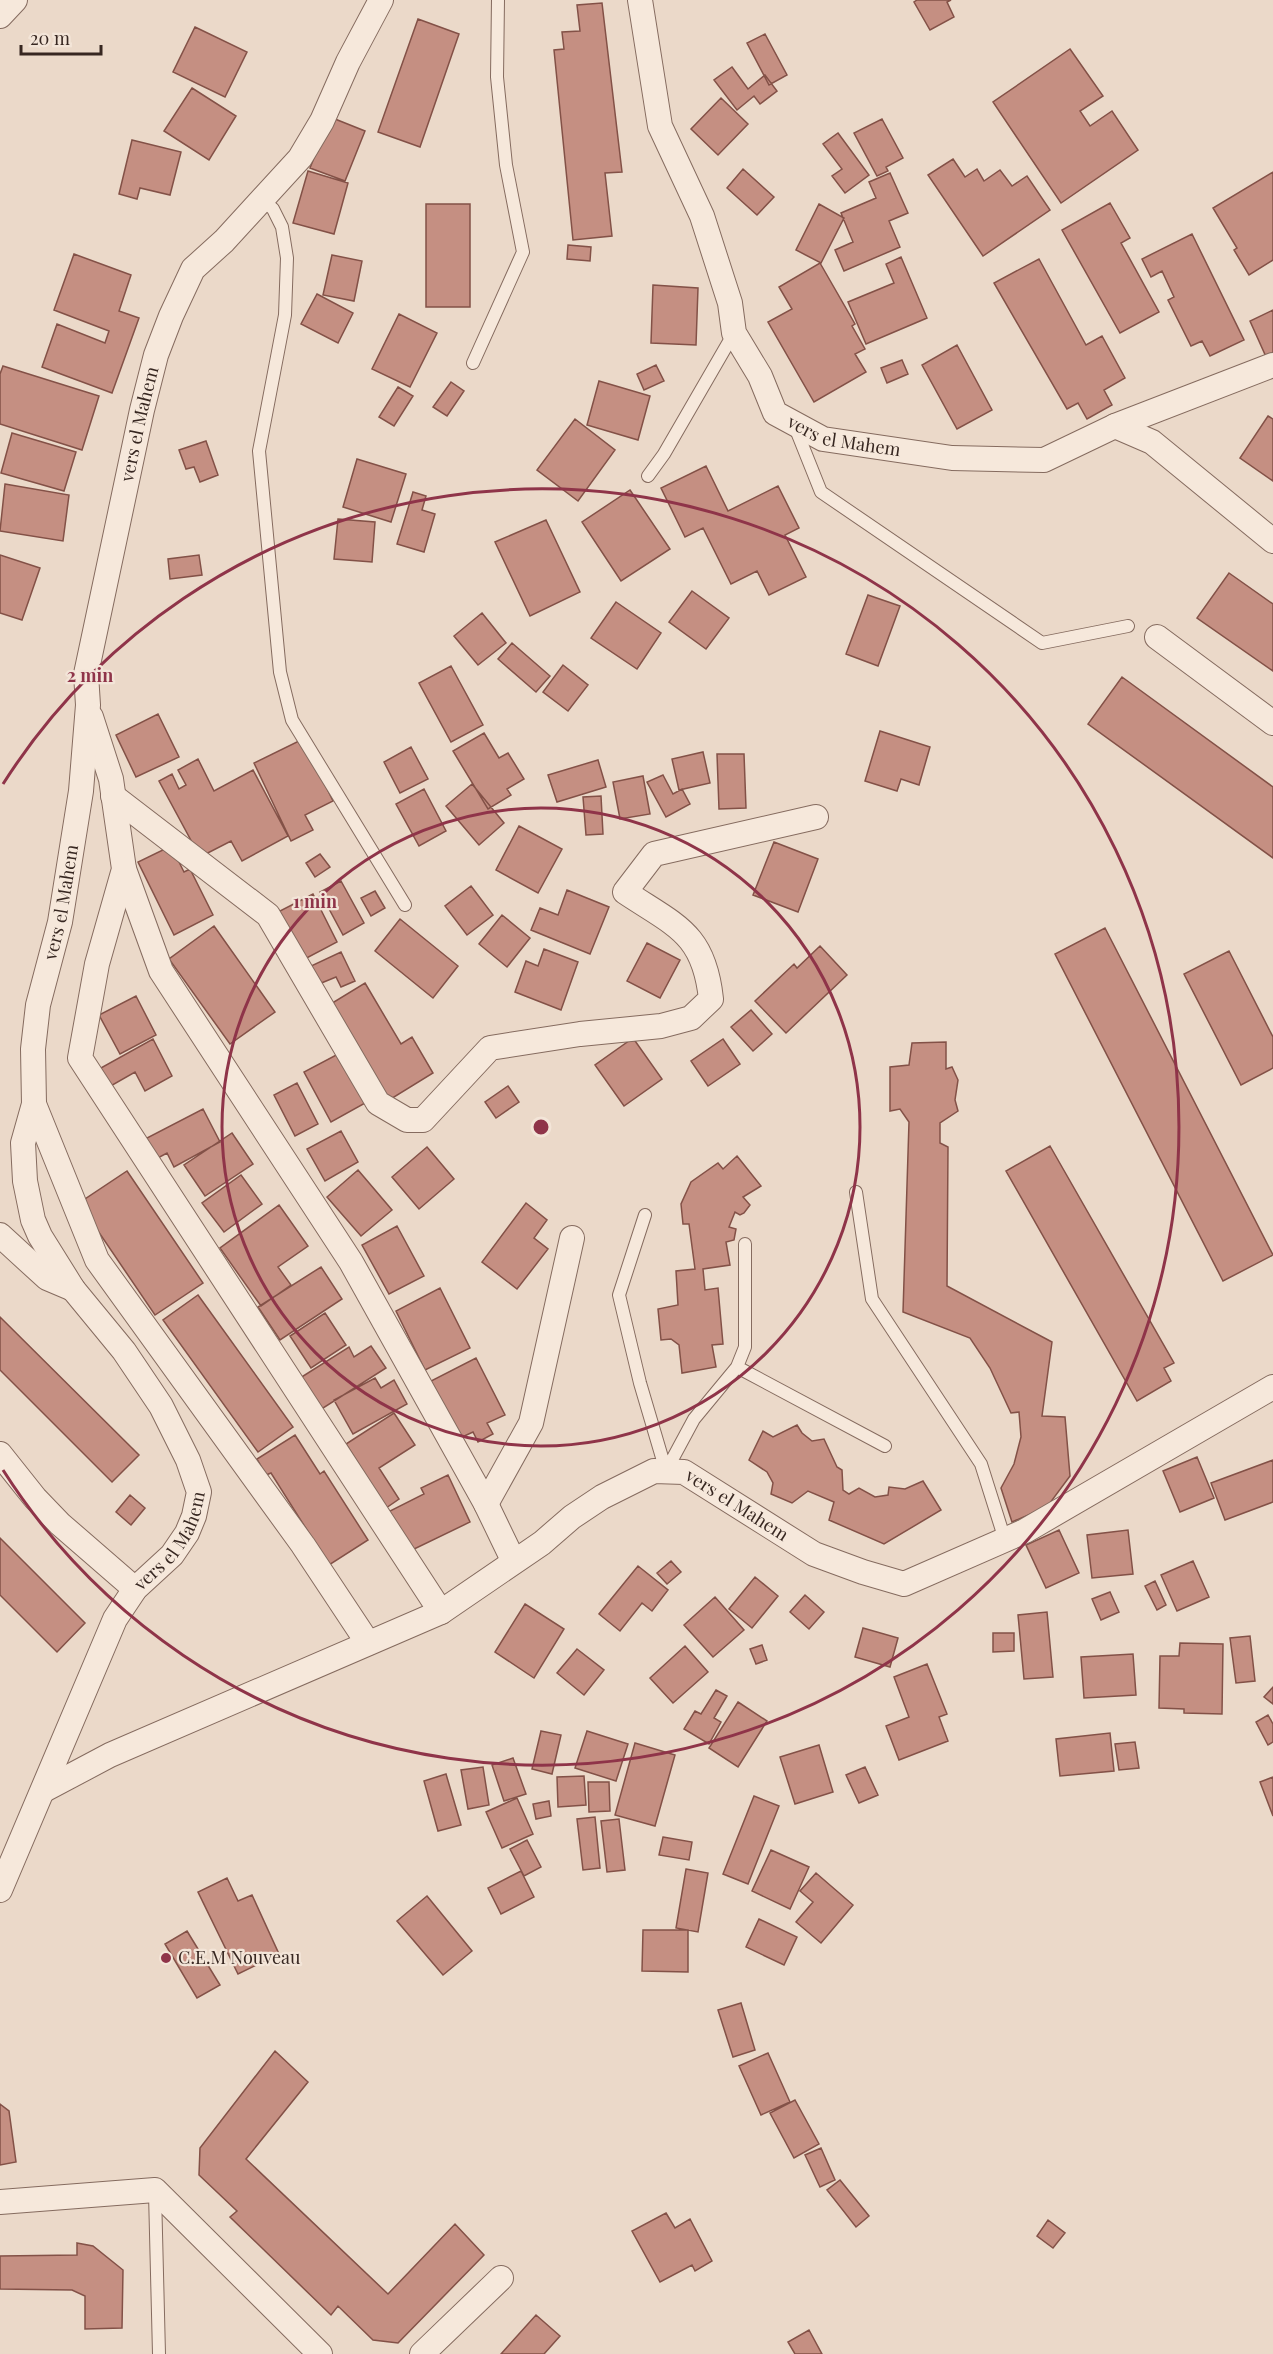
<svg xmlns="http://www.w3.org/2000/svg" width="1273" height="2354" font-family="'Playfair Display',serif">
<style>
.building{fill:#c58f82;stroke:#835147;stroke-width:1.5}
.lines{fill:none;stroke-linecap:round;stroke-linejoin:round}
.lane-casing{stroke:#856b5f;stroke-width:14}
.street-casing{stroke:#856b5f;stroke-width:26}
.lane{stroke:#f6e8db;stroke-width:12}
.street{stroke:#f6e8db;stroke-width:24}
.ring{fill:none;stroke:#8f3449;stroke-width:3}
.poi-dot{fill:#8f3449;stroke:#f3e5d8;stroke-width:2}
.labels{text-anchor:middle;stroke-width:4.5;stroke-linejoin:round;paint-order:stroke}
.street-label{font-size:18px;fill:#372721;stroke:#f3e5d8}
.poi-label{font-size:18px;fill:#372721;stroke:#f3e5d8;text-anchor:start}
.centre{fill:#8f3449;stroke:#f3e5d8;stroke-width:3}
.ring-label{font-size:18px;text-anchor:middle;font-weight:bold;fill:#8f3449;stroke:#f3e5d8;stroke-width:4.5;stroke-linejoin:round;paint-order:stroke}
</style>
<rect width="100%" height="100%" fill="#ebd9c9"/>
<!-- building -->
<path class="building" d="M917 0H951L947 2 954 17 930 30 914 2Z
M602 3 622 172 605 173 612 236 573 240 554 50 564 49 562 32 580 31 577 5Z
M418 19 459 34 420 147 378 132Z
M195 27 247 52 225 97 173 72Z
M765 34 787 75 769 85 747 43Z
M1070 49 1103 96 1080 111 1090 126 1112 111 1138 150 1061 203 993 102Z
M732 67 748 89 765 75 777 91 760 104 754 96 737 110 714 80Z
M192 88 236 116 209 160 164 131Z
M721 98 748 124 718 155 691 129Z
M330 117 365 131 345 181 310 168Z
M882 119 903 158 886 167 888 171 877 176 854 133Z
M838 133 869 175 845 193 832 176 842 169 823 144Z
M132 140 181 152 170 195 140 188 137 199 119 194Z
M953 159 965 177 977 169 984 181 1000 170 1012 186 1027 176 1050 210 983 256 928 175Z
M743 169 774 197 757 215 727 188Z
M308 171 348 183 334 234 293 223Z
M1273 172V260L1249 275 1234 250 1237 248 1213 208Z
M890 173 908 213 889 221 900 247 844 271 835 250 853 242 841 213 876 198 869 182Z
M1110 203 1130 238 1121 243 1159 312 1120 333 1062 230Z
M426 204H470V307H426Z
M819 204 844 218 821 263 796 250Z
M1192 234 1244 340 1210 356 1202 341 1191 346 1168 300 1174 297 1162 271 1151 277 1142 259Z
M568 245 591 247 590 261 567 259Z
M74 254 131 275 119 311 139 318 112 393 42 367 57 324 105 343 109 331 54 310Z
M332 255 362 261 354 301 323 295Z
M901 257 927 318 866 344 848 302 894 283 886 264Z
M1039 259 1086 345 1102 336 1125 378 1104 390 1112 405 1087 419 1078 403 1067 409 994 283Z
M820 263 855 324 852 326 865 349 855 354 866 372 814 402 768 322 792 309 779 287Z
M653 285 698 288 696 345 651 343Z
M317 294 353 313 338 343 301 324Z
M1273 310V356L1267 359 1250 321Z
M399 314 437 333 410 387 372 369Z
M957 345 992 410 957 429 922 365Z
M902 360 908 374 887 383 881 368Z
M656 365 664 381 644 390 637 374Z
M3 366 99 396 82 450 0 424V374Z
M599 381 650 396 638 440 587 425Z
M451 382 464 391 447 416 433 407Z
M398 387 413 396 394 426 379 417Z
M1268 416 1273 419V481L1240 458Z
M575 419 615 450 578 501 537 470Z
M12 433 76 452 64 491 1 473Z
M206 441 218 475 200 482 194 467 186 469 179 450Z
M357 459 406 474 391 522 343 507Z
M706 466 728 511 778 486 799 528 785 535 806 577 769 595 757 571 731 584 703 528 685 537 661 488Z
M5 484 69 495 63 541 0 531Z
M630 490 670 549 621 581 582 522Z
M413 492 426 496 422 510 435 514 424 552 397 544Z
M338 519 375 522 372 562 334 559Z
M546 520 580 592 530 616 495 542Z
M0 555 40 568 22 620 0 613Z
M199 555 202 575 170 579 168 559Z
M1229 573 1273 604V671L1197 618Z
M692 591 729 618 706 649 669 622Z
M868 595 900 606 878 666 846 654Z
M616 602 661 633 637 669 591 638Z
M482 613 506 643 478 665 454 636Z
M512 643 550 676 536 692 498 659Z
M563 665 588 685 568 711 543 692Z
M451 666 483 725 451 742 419 683Z
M1122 677 1273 787V858L1088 724Z
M158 714 179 757 136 777 116 735Z
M880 731 930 747 919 785 901 779 897 791 865 781Z
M484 733 499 758 508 753 524 779 507 789 511 795 488 809 453 751Z
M303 739 333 801 305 815 313 830 291 841 254 763Z
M411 747 428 779 400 793 384 762Z
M703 752 710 783 679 790 672 759Z
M717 754H744L746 808 719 809Z
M198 759 214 791 253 770 288 836 242 861 231 841 200 857 159 781 172 774 179 789 186 785 178 770Z
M598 760 606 787 557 802 548 775Z
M663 775 673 794 682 789 690 804 666 817 647 782Z
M643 776 650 814 620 819 613 782Z
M472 784 504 823 479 845 446 806Z
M424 789 446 831 419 846 396 804Z
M601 796 603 834 586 835 583 797Z
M519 826 562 849 538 893 496 870Z
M774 842 818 859 798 912 753 895Z
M171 846 184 872 190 869 213 915 174 935 138 862Z
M320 854 330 867 315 877 306 863Z
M341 881 364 923 343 935 320 892Z
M471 886 493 915 467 935 445 906Z
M567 890 609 907 590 954 531 930 540 908 558 915Z
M375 891 385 908 371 916 361 898Z
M313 894 337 942 301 961 276 913Z
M502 915 530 938 507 967 479 944Z
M400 919 458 966 433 998 375 951Z
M214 926 275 1012 230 1044 169 959Z
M1105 928 1273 1255 1223 1281 1055 954Z
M647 943 680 960 660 998 627 981Z
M820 946 847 975 786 1033 755 1001 794 964 797 968Z
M544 949 578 962 561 1010 515 992 526 961 538 966Z
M1229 951 1273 1037V1068L1241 1085 1184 974Z
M341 952 355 981 341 987 336 977 319 984 311 966Z
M365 983 401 1044 412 1037 433 1073 386 1102 329 1005Z
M136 996 156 1035 120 1054 99 1015Z
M751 1010 772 1034 753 1051 731 1027Z
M633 1038 662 1079 624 1106 595 1065Z
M153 1039 172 1076 145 1091 135 1072 109 1087 99 1069Z
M723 1039 740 1064 708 1086 691 1061Z
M946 1042V1069L952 1067 958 1080 955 1100 958 1111 940 1123V1143L948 1147 947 1286 1052 1342 1042 1416 1065 1417 1070 1476 1047 1507 1012 1522 1001 1488 1014 1464 1021 1437 1019 1412 1011 1413 990 1368 970 1338 903 1312 909 1122 900 1109 890 1111V1067L909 1065 912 1043Z
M340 1053 367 1102 331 1122 304 1072Z
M297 1083 318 1124 295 1136 274 1095Z
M508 1086 519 1102 496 1118 485 1102Z
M203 1109 220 1142 174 1167 167 1153 156 1159 145 1139Z
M341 1131 358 1162 325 1181 307 1149Z
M232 1133 253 1164 205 1196 184 1165Z
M1050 1146 1174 1363 1164 1368 1171 1381 1137 1401 1006 1171Z
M427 1147 454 1179 419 1209 392 1177Z
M737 1156 761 1186 743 1197 750 1205 744 1213 740 1215 735 1212 729 1227 736 1229 734 1240 726 1242 730 1265 703 1269 705 1290 718 1288 723 1344 712 1345 716 1367 682 1373 679 1345 671 1339 661 1340 658 1309 678 1305 676 1271 695 1269 689 1224H683L681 1204 691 1182 718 1163 723 1169Z
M358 1170 392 1210 361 1236 327 1197Z
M127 1171 203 1283 155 1315 79 1203Z
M241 1175 262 1204 224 1232 202 1203Z
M526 1203 547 1220 534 1238 548 1249 517 1289 482 1262Z
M279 1205 308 1246 278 1267 291 1285 261 1306 220 1248Z
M397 1226 424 1276 389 1294 362 1245Z
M321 1267 342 1299 280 1340 258 1307Z
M440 1288 470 1348 425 1370 396 1311Z
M198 1295 293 1427 258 1452 163 1320Z
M325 1313 346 1345 311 1368 290 1336Z
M0 1317 139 1455 112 1482 0 1370Z
M371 1346 386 1368 320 1410 300 1378 349 1347 354 1357Z
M476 1358 505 1415 487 1423 493 1434 478 1442 473 1432 460 1438 431 1381Z
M375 1378 381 1388 394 1380 407 1404 353 1434 334 1400Z
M394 1413 415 1445 379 1468 399 1499 386 1508 346 1444Z
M797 1425 802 1433 812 1441 824 1439 837 1467 842 1470 843 1490 849 1494 859 1488 875 1497 888 1495 889 1487 905 1489 923 1481 941 1510 884 1544 829 1520 834 1502 808 1491 792 1503 771 1494 773 1483 767 1472 749 1460 763 1431 773 1437Z
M295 1435 320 1474 324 1471 368 1540 329 1565 271 1473 266 1475 257 1459Z
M1197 1457 1214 1498 1180 1512 1163 1471Z
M1273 1460V1502L1225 1520 1211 1483Z
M448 1475 470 1522 408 1552 388 1512 424 1494 421 1488Z
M130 1495 145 1508 131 1525 116 1512Z
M1059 1530 1079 1573 1046 1588 1026 1545Z
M1128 1530 1133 1574 1092 1578 1087 1535Z
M0 1538 85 1623 57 1652 0 1595Z
M671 1561 681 1572 667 1584 657 1573Z
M1193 1561 1209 1597 1177 1611 1161 1575Z
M638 1566 668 1590 652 1611 642 1603 620 1631 599 1614Z
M755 1577 778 1596 752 1628 729 1609Z
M1155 1581 1166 1605 1157 1610 1145 1586Z
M1110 1592 1119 1612 1101 1620 1092 1599Z
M805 1595 824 1612 809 1629 790 1612Z
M715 1597 744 1630 713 1657 684 1625Z
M525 1604 564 1629 534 1678 495 1652Z
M1047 1612 1053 1677 1024 1679 1018 1615Z
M863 1628 898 1638 890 1667 855 1657Z
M993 1633H1014V1651L993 1652Z
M1250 1636 1255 1681 1236 1683 1230 1638Z
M1180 1643 1223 1644 1222 1714 1184 1713V1709L1159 1708 1160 1656H1179Z
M762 1645 767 1660 756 1664 750 1649Z
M685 1646 708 1672 673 1703 650 1678Z
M577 1649 604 1670 584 1695 557 1673Z
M1133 1654 1136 1695 1084 1698 1081 1657Z
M927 1664 947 1714 939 1717 948 1741 899 1760 886 1726 909 1717 894 1677Z
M1273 1687V1704L1264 1697Z
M716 1690 727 1696 714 1718 721 1722 709 1744 684 1729 695 1711 701 1714Z
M738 1702 767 1721 738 1767 709 1748Z
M1268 1715 1273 1724V1742L1268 1745 1256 1722Z
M541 1731 561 1735 552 1774 532 1769Z
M587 1731 628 1744 616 1781 575 1768Z
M1110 1733 1114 1771 1060 1776 1056 1739Z
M1135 1742 1139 1768 1119 1770 1115 1744Z
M635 1743 675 1755 655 1826 615 1815Z
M819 1745 833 1792 795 1804 780 1757Z
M513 1758 526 1794 504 1801 492 1765Z
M483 1767 489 1805 468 1809 461 1770Z
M865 1767 878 1795 859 1803 846 1775Z
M446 1774 461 1825 438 1831 424 1781Z
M584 1776 586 1805 558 1807 557 1777Z
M1273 1777V1816L1260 1782Z
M588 1782H609L610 1811 589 1812Z
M754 1796 779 1806 748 1884 723 1874Z
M517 1798 533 1834 502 1848 486 1812Z
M549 1801 551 1816 536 1819 533 1804Z
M595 1817 600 1868 583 1870 577 1819Z
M619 1819 625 1870 607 1872 601 1821Z
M663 1837 692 1842 689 1860 659 1855Z
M527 1840 541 1867 524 1876 510 1849Z
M771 1850 809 1867 790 1909 752 1891Z
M686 1869 708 1873 698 1932 676 1928Z
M521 1871 534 1897 501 1914 488 1888Z
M816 1873 853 1905 821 1943 796 1922 813 1902 800 1891Z
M227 1878 238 1901 252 1895 279 1954 238 1974 198 1892Z
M427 1896 472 1951 443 1975 397 1921Z
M759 1919 797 1937 784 1965 746 1947Z
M643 1930H688V1972L642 1971Z
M187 1931 220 1985 197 1998 165 1944Z
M741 2003 755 2050 733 2057 718 2010Z
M275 2051 308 2082 246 2159 388 2294 455 2224 484 2255 398 2343 373 2340 338 2306 331 2315 230 2217 237 2211 199 2175 200 2148Z
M768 2053 790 2102 761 2115 739 2066Z
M795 2100 819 2144 794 2158 770 2113Z
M0 2104 9 2111 16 2162 0 2165Z
M821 2148 835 2180 820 2187 805 2155Z
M840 2180 869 2216 856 2227 827 2190Z
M666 2213 675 2228 690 2219 712 2261 695 2271 692 2265 660 2282 632 2231Z
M1048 2220 1065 2233 1053 2248 1037 2236Z
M77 2243 93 2246 123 2270 122 2328 85 2329V2296L72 2290 0 2289V2256L77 2255Z
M536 2315 560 2336 544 2354H501Z
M809 2330 822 2354H795L788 2342Z"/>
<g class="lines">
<defs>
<path id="lane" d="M262 199 273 209 282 227 287 258 285 315 259 451 280 672 292 720 405 905
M473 363 523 252 506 165 497 77 498 0
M795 427 821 492 1042 643 1128 626
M648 476 664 454 734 333
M856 1192 872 1299 981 1464 1005 1540
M645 1215 619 1295 640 1383 666 1471
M737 1367 885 1446
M666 1471 694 1419 737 1367 745 1347V1244
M155 2193 159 2354"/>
<g id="street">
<path id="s1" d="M640 0 660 126 702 216 730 303 734 333 760 376 775 413 823 439 952 458 1044 460 1115 426 1152 442 1273 541"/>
<path d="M0 16 15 0"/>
<path d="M1115 426 1273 365"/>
<path d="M1157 637 1273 723"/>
<path d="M91 717 111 779 124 869 97 964 80 1058 441 1612"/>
<path d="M113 796 268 915 378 1103 407 1120H423L490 1048 580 1034 661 1026 691 1018 711 999C704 933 676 926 625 892L654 854 816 817"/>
<path d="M124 869 161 971 351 1262 486 1504 513 1560"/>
<path d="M34 1104 97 1260 303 1545 368 1643"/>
<path d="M0 1235 47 1278 73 1289"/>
<path d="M0 1454 35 1498 60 1524 135 1589"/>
<path d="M486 1504 531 1423 572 1238"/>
<path id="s2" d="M44 1790 110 1755 441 1612 542 1543 572 1517 602 1497 654 1471 684 1472 814 1554 863 1572 904 1584 1025 1531 1273 1387"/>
<path id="s3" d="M0 1890 115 1619 135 1589 172 1555 187 1533 194 1516 199 1492 188 1460 161 1406 124 1351 73 1289 40 1236 33 1220 25 1181 23 1143 34 1104 33 1049 38 1005 60 922 81 791 88 705 86 674 142 410 156 355 171 316 193 269 224 241 300 158 322 121 348 62 381 0"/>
<path d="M0 2202 155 2190 320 2354"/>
<path d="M422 2354 501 2278"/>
</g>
</defs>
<!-- lane casing -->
<use href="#lane" class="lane-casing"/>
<!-- street casing -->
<use href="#street" class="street-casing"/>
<!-- lane -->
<use href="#lane" class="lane"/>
<!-- street -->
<use href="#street" class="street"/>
</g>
<!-- distance rings -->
<g class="ring">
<circle cx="541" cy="1127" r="319"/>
<path d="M3 784A638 638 0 1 1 3 1470"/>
</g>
<!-- markers -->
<circle class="poi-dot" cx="166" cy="1958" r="6"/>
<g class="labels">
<!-- street labels -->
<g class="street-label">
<text dy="6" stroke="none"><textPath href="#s3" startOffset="1580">vers el Mahem</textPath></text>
<text dy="6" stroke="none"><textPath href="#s1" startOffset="513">vers el Mahem</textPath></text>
<text dy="6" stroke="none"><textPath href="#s3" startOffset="1094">vers el Mahem</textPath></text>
<text dy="6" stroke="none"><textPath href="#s2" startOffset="784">vers el Mahem</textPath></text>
<text dy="6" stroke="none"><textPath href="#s3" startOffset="392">vers el Mahem</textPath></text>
</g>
<!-- poi labels -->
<g class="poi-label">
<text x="178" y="1964">C.E.M Nouveau</text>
</g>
</g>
<circle cx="541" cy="1127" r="9" class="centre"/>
<g class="ring-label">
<text x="90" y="682">2 min</text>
<text x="315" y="908">1 min</text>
</g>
<!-- scale -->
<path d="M21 45v9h80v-9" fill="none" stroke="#372721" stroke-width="3"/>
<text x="30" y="45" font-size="18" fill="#372721" stroke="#f3e5d8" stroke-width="4.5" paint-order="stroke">20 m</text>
</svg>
